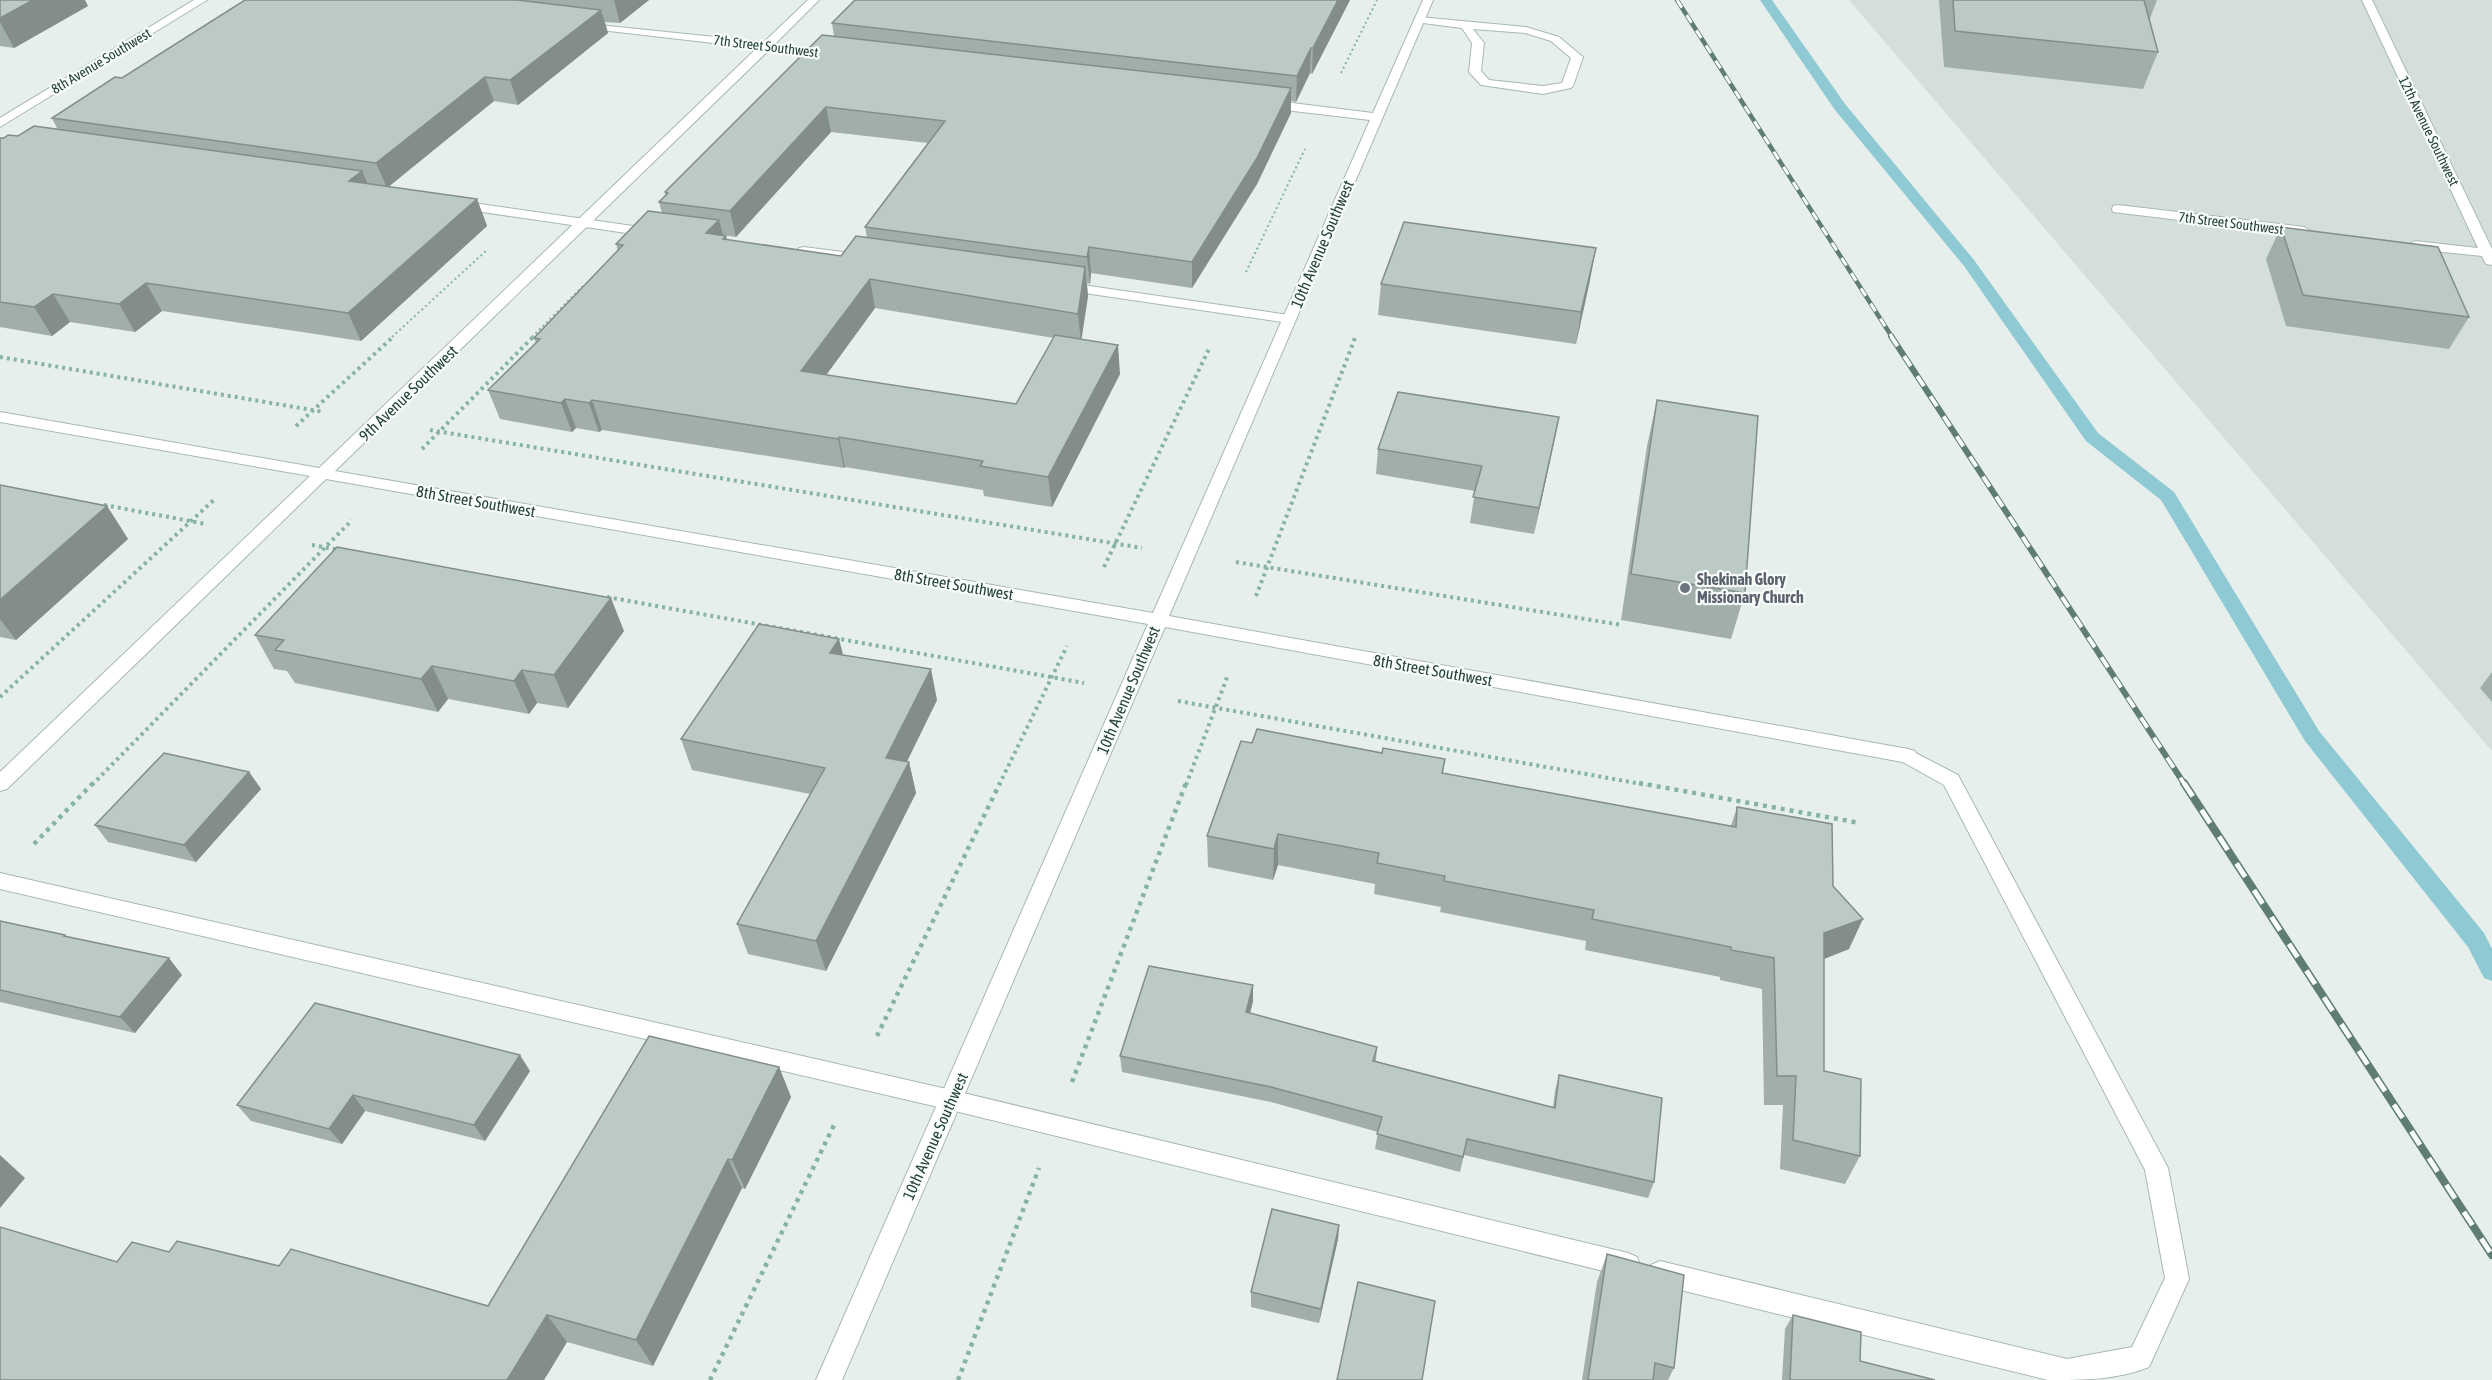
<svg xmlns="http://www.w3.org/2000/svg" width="2492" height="1380" font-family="'Asap Condensed',sans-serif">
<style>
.built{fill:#d4dfda}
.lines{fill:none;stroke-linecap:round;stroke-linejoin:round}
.stream{fill:#8ec9d4;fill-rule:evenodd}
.service-casing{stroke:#a8b8b2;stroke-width:2}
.minor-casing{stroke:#a8b8b2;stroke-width:2}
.tertiary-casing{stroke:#a8b8b2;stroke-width:2}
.path-far2{stroke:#86b3a5;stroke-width:2;stroke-dasharray:2 3;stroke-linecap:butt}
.path-far1{stroke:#86b3a5;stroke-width:4;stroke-dasharray:3 4;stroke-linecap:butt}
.path{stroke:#86b3a5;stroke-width:4.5;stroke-dasharray:4 5;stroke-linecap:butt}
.service{fill:#fff;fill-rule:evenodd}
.minor{fill:#fff;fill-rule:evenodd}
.tertiary{fill:#fff;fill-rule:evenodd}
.rail-far2-casing{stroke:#5f7d75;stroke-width:4.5}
.rail-far1-casing{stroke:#5f7d75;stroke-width:6}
.rail-casing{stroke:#5f7d75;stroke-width:8}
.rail-far2{stroke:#f7fbf9;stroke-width:3;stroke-dasharray:9;stroke-linecap:butt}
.rail-far1{stroke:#f7fbf9;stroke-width:4;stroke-dasharray:12;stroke-linecap:butt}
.rail{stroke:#f7fbf9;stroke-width:5;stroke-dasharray:16;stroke-linecap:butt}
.wall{fill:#a1aea9;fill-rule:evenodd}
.shaded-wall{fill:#838d89}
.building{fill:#bbcac4;stroke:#838d89;stroke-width:1.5}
.worship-dot{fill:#6b7280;stroke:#f7fbf9;stroke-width:2}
.labels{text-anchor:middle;stroke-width:4.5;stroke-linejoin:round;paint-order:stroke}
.far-street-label{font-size:14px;fill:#24423a;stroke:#f7fbf9}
.street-label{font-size:16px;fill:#24423a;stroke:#f7fbf9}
.worship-label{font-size:16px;font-weight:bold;fill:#5b616d;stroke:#f7fbf9;text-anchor:start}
</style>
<rect width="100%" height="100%" fill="#e6efeb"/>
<!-- built -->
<path class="built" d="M1849 0H2492V751Z"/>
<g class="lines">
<!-- stream -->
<path class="stream" d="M1760 0H1772L1845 104 1974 260 2098 433 2174 492 2319 731 2484 933 2492 949V981L2484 978 2468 947 2305 741 2161 500 2086 441 1964 266 1835 110Z"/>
<defs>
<path id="service" d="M1419 17 1526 27 1559 37 1583 57 1573 86 1571 88 1543 94 1481 85 1469 72 1472 43 1462 28 1415 22 1414 20ZM1473 29 1525 33 1551 41 1571 58 1562 83 1543 86 1489 80 1481 71 1484 43Z
M459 201 654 229 661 233 654 237 454 208 453 205Z
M804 247 866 255 873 259 866 263 799 254 797 251 799 248Z
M1062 282 1289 315 1296 319 1289 323 1057 289 1055 286Z
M1908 749 1958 775 2168 1168 2189 1279 2149 1367C2117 1380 2082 1380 2048 1380L1660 1285 1651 1281 1648 1273 1651 1265 1660 1261 2067 1359 2132 1347 2165 1278 2145 1170 1944 785 1901 761 1899 756 1901 751Z
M0 873 951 1090 1628 1253 1637 1257 1640 1265 1637 1273 1628 1277 951 1110 0 889Z"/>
<path id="minor" d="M808 0H819L775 44 829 50 833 51V55L769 50 335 471 1153 613 1370 120 1268 108 1262 104 1268 100 1373 113 1423 0H1433L1169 616 1908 749 1915 751 1917 756 1915 761 1908 763 1165 627 842 1380H816L1148 624 326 479 7 789 0 791V772L310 476 0 422V412L319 468 757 48 583 28 579 27V23L764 42Z
M2362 0H2372L2492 249V265L2486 264 2482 256 2415 249 2408 245 2415 241 2478 248Z
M2118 205 2304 227 2311 231 2304 235 2113 212 2112 209 2113 206Z"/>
<path id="tertiary" d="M194 0H207L0 127V118Z"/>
</defs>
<!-- service casing -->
<use href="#service" class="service-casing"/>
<!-- minor casing -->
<use href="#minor" class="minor-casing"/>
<!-- tertiary casing -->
<use href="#tertiary" class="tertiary-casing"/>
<!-- path-far2 -->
<path class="path-far2" d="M1341 73 1377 0
M1246 272 1305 149
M392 337 487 250
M532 337 583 286"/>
<!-- path-far1 -->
<path class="path-far1" d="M0 357 324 412
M296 426 394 336
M430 430 1142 548
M422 449 534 336
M104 505 206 524
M312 545 340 550
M1236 562 1622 625
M1104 567 1209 349
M1256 596 1355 338
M607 597 1084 683
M0 697 216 498
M1178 701 1647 785
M92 785 352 520
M999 785 1067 646
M1186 785 1228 675"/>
<!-- path -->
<path class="path" d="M1639 783 1860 823
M34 844 93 783
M877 1036 1000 783
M1072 1082 1186 783
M710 1380 836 1121
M958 1380 1039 1168"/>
<!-- service -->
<use href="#service" class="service"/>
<!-- minor -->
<use href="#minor" class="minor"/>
<!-- tertiary -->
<use href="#tertiary" class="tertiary"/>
<defs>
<path id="rail-far2" d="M1677 0 1892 337"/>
<path id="rail-far1" d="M1891 336 2185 785"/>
<path id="rail" d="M2184 783 2492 1255"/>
</defs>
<!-- rail-far2 casing -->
<use href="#rail-far2" class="rail-far2-casing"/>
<!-- rail-far1 casing -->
<use href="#rail-far1" class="rail-far1-casing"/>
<!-- rail casing -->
<use href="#rail" class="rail-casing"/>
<!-- rail-far2 -->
<use href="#rail-far2" class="rail-far2"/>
<!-- rail-far1 -->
<use href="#rail-far1" class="rail-far1"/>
<!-- rail -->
<use href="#rail" class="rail"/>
</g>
<!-- wall -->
<path class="wall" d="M0 0 88 6 14 48 0 46Z
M245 0H649L620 23 605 22 608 33 518 105 494 101 388 187 477 199 487 226 361 341 162 311 135 332 70 322 52 336 0 327V138L18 136 58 130 52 118 122 78Z
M1350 0 1312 74 1310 73 1296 102 1291 101V113L1257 184 1192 288 1091 273 1090 284 1087 283 1088 296 1081 339 1120 374 1052 507 984 496 983 490 845 467 844 468 602 430 599 432 576 428 572 432 500 419 488 390 536 343 534 338 618 251 616 244 662 213 659 202 665 196V192L834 36 832 23ZM831 132 928 143 865 227 867 238 841 256 727 240 723 235 736 237ZM875 308 1054 338 1016 404 826 375Z
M1939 0H2157L2149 21 2158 52 2143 89 1944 67Z
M2281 227 2469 317 2449 349 2286 326 2266 259Z
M1590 280 1576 344 1378 315 1381 284Z
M1657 400 1745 593 1731 639 1621 620 1647 446Z
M1554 442 1534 534 1470 523 1475 491 1376 474 1378 449Z
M0 485 107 506 128 539 16 640 0 637Z
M624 631 568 708 537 703 529 714 448 699 438 712 295 683 287 671 274 669 255 635Z
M843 655 937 700 907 762H909L916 793 826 971 748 954 737 924 810 794 692 770 681 739Z
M2492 672V702L2480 688Z
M1252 743 1382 753 1445 759 1443 773 1731 826 1737 807 1833 886 1849 949 1824 959V1071L1860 1156 1845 1184 1780 1169 1783 1105H1764L1762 989 1720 980V977L1585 950 1586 941 1440 912 1441 907 1374 894 1375 884 1278 865 1273 880 1208 867 1207 836Z
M249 772 261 789 196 862 108 842 95 825Z
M0 921 68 937 182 975 135 1033 0 1002Z
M1253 985V1001L1250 1013 1377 1047 1376 1061 1553 1107 1555 1091 1559 1075 1654 1182 1648 1198 1464 1155 1460 1172 1375 1149 1378 1132 1271 1102 1122 1072 1120 1056Z
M779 1067 791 1097 745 1189 742 1188 653 1366 567 1342 544 1380H0L117 1262 169 1252 279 1266 488 1306Z
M530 1071 485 1141 365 1111 342 1144 251 1121 237 1105Z
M1339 1225 1338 1239 1319 1323 1251 1307V1292Z
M1607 1254 1674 1368 1668 1380H1582L1597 1282Z
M1793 1315 1860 1361 1935 1380H1782L1785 1329Z"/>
<!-- shaded-wall -->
<path class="shaded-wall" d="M33 0H85L88 6 14 48 0 22V18Z
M614 0H649L620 23Z
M1338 0H1350L1312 74 1313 48Z
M601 10 608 33 518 105 510 80Z
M1311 48 1310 73 1296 102 1297 76Z
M485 77 494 101 387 188 376 163Z
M1291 88V113L1257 184 1192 288V262Z
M826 107 831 132 736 237 730 211Z
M362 171 374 198 349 181Z
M477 199 487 226 361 341 348 313Z
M719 220 724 238 726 236 733 264 706 233Z
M1089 247 1091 273 1090 284 1087 257Z
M1596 248 1590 280 1576 344 1581 312Z
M1085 267 1088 296 1081 343 1078 314Z
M870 279 875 308 808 400 801 371Z
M146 283 162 311 135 332 119 304Z
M53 294 70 322 52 336 34 307Z
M1118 345 1120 374 1052 507 1048 477Z
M565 399 576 428 572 432 561 403Z
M592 400 602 430 599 432 589 403Z
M1559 417 1554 442 1534 534 1539 508Z
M839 437 845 467 844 468 838 439Z
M107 506 128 539 16 640 0 619V600Z
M611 598 624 631 568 708 554 675Z
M839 639 847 670 830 653Z
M432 666 448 699 438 712 421 679Z
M931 669 937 700 893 789 886 758Z
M522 670 537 703 529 714 514 681Z
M909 762 916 793 826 971 816 941Z
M249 772 261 789 196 862 184 845Z
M1278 834V865L1273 880 1274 849Z
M1863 919 1849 949 1811 964 1824 933Z
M169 958 182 975 135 1033 120 1017Z
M1253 985V1001L1246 1029V1012Z
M520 1055 530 1071 485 1141 474 1125Z
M779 1067 791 1097 745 1189 732 1160Z
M353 1095 365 1111 342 1144 329 1129Z
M0 1155 25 1178 0 1208Z
M728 1159 742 1188 653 1366 636 1340Z
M1339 1225 1338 1239 1319 1323 1321 1309Z
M547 1315 567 1342 544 1380H507Z"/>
<!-- building -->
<path class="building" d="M0 0H33L0 18Z
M245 0H517L601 10 510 80 485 77 376 163 52 118 115 77 122 78Z
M855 0H1338L1313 48H1311L1297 76 832 23Z
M1953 0H2144L2158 52 1955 31Z
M822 35 1291 88 1257 158 1192 262 1089 247 1087 257 865 227 945 121 826 107 730 211 659 202 668 193 665 192Z
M34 126 362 171 349 181 477 199 348 313 146 283 119 304 53 294 34 307 0 302V138H4L8 135 18 136Z
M648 211 719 220 706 233 726 236 723 239 841 256 856 236 1085 267 1078 314 870 279 801 371 1016 404 1055 335 1118 345 1048 477 980 466 983 461 839 437 838 439 592 400 589 403 565 399 561 403 488 390 540 339 534 338 623 245 616 244Z
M1404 222 1596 248 1581 312 1381 284Z
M2281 227 2438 247 2469 317 2303 295Z
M1398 392 1559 417 1539 508 1473 497 1482 466 1378 449Z
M1657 400 1758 416 1745 593 1631 574Z
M0 485 107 506 0 600Z
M337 547 611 598 554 675 522 670 514 681 432 666 421 679 275 650 284 640 255 635Z
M759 624 839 639 830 653 931 669 886 758 909 762 816 941 737 924 825 768 681 739Z
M1257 729 1382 753 1383 748 1445 759 1442 773 1736 827 1737 807 1832 824 1833 886 1863 919 1824 933V1071L1861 1079 1860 1156 1793 1140 1796 1076H1777L1774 958 1731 950V947L1592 919 1594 910 1444 881 1445 876 1377 863 1379 853 1278 834 1274 849 1207 836 1241 741 1252 743Z
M164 753 249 772 184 845 95 825Z
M0 921 65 935 64 936 169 958 120 1017 0 990Z
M1149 966 1253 985 1246 1012 1377 1047 1373 1061 1555 1108 1559 1075 1662 1098 1654 1182 1467 1139 1463 1157 1377 1134 1382 1117 1271 1087 1120 1056Z
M315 1003 520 1055 474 1125 353 1095 329 1129 237 1105Z
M649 1036 779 1067 732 1160 728 1159 636 1340 547 1315 507 1380H0V1227L117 1262 132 1242 169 1252 177 1241 279 1266 291 1249 488 1306Z
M1272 1209 1339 1225 1321 1309 1251 1292Z
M1607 1254 1684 1275 1674 1368 1655 1363 1653 1380H1588Z
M1358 1282 1435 1301 1422 1380H1337Z
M1793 1315 1861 1332 1860 1361 1935 1380H1790Z"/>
<!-- markers -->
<circle class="worship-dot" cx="1685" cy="588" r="6"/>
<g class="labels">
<!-- far-street labels -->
<g class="far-street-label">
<text transform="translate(766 46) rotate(7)" y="5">7th Street Southwest</text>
<text transform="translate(101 61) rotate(-31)" y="5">8th Avenue Southwest</text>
<text transform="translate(2429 131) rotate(64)" y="5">12th Avenue Southwest</text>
<text transform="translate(2231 223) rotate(7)" y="5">7th Street Southwest</text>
</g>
<!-- street labels -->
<g class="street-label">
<text transform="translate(1322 244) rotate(-67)" y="6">10th Avenue Southwest</text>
<text transform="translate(408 393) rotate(-44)" y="6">9th Avenue Southwest</text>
<text transform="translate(476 501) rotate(10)" y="6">8th Street Southwest</text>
<text transform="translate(954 584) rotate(10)" y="6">8th Street Southwest</text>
<text transform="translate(1433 670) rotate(10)" y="6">8th Street Southwest</text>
<text transform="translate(1128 690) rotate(-67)" y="6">10th Avenue Southwest</text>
<text transform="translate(935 1136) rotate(-66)" y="6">10th Avenue Southwest</text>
</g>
<!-- worship labels -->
<g class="worship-label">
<text x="1697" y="585">Shekinah Glory<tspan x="1697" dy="18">Missionary Church</tspan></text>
</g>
</g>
</svg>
